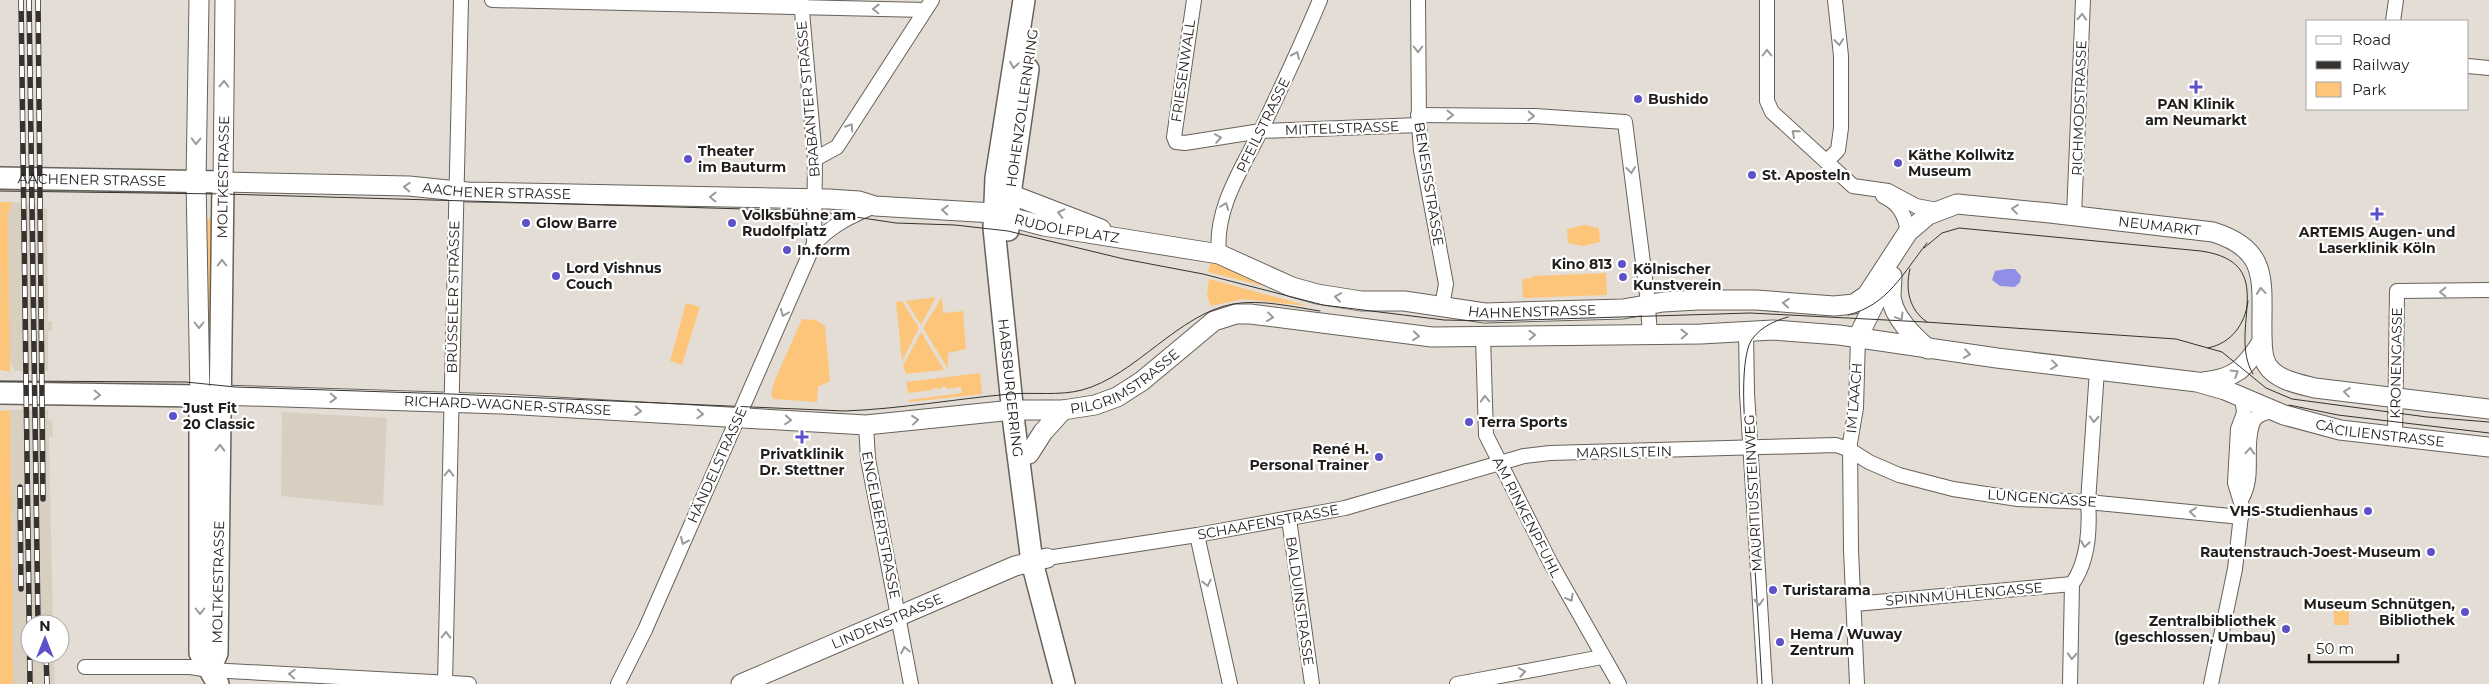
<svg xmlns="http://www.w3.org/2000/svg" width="2489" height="684" font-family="Montserrat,sans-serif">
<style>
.built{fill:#d9cfc1}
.green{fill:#fdc57a}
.water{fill:#908fe8}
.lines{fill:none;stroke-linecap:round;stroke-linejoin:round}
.street-casing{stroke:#66615a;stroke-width:16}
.secondary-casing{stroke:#66615a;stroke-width:21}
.primary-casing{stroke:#66615a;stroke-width:24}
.street{stroke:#fff;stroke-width:14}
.secondary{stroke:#fff;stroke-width:19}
.primary{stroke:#fff;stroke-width:21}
.tram{stroke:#35322f;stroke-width:1}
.rail-casing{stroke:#35322f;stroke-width:5.5}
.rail{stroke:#fff;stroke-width:4;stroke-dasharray:11;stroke-linecap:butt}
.oneway{stroke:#9b9a99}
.poi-dot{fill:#5d51ca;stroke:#fff;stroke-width:2}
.labels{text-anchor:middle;stroke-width:4.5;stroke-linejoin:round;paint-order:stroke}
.street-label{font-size:14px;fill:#211e1c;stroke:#fff}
.poi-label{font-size:14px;font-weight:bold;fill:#211e1c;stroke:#fff;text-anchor:start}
</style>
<rect width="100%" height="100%" fill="#e4ddd5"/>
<!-- built -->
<path class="built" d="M12 202 47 209 48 321H52V330L48 331V371H15L9 359 8 216Z
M10 410H48V420L52 421 53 437H49L53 624H30V654H54L55 684H13Z
M282 412 387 418 383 506 281 496Z"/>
<!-- green -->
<path class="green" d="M0 202H12L8 216 10 372 0 370Z
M204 219H213L211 367H208V277Z
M1584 225 1599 228 1600 242 1583 246 1568 243 1567 229Z
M1212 258 1295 294 1208 272Z
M1606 273 1607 295 1523 298 1522 279 1532 278 1533 276Z
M1209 279 1309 306 1242 299 1211 306 1207 296Z
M936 297 921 325 906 301Z
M942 297 943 313 963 311 966 349 948 353V369L923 328Z
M902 301 919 328 902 361 896 302Z
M686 303 700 307 682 365 670 361Z
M802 319 816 320 825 326 830 381 818 387 817 402 774 399 771 395 774 382Z
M921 332 944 370 906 374 903 366Z
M980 373 982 394 909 402V400L962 393 961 387 946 389 945 386 941 387V389L932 388V390L908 393 906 382Z
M10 410 13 684H0V411Z
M2334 610H2349V625H2334Z"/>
<!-- water -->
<path class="water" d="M2007 269H2015L2021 276 2020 282 2015 287 2000 286 1992 280 1995 271Z"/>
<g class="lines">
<defs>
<g id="street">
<path d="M492 0 925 10"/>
<path d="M801 0 815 159 814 244"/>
<path d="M1194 0 1174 137 1176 142 1185 143 1261 131 1419 125"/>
<path d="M1418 0 1419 125 1421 150 1446 284 1442 306"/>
<path d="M1767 0V101L1772 112 1853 186 1888 191 1916 206 1938 210"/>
<path d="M2393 21 2396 0"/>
<path d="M2468 66 2489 68"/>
<path d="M1418 115 1535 116 1625 122 1647 294 1650 334"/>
<path d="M815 159 837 147 932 0"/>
<path d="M1827 161 1838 150 1841 128V56L1835 0"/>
<path d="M1883 196C1900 204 1905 215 1908 232"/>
<path d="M2074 216 2083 0"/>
<path d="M1219 254C1214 207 1244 166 1263 126 1283 84 1302 43 1320 0"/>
<path d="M1746 331 1747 393 1765 684"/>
<path d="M1483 337 1486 435 1550 562 1619 684"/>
<path d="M866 425 868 459 911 684"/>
<path d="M2395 437 2397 291 2489 290"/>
<path d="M2242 498C2255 475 2244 448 2252 425 2254 415 2265 412 2274 411"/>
<path d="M1289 519 1312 684"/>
<path d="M1197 535 1230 684"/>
<path id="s1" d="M1047 558 1197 535 1345 508 1524 456 1550 453 1836 445 1850 450 1869 462 1899 475 1953 489 2018 499 2088 502 2241 517"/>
<path d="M1855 604 2072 584"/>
<path d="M85 667H190L210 670 469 684"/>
<path d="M445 684 461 0"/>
<path d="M618 684 645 630 814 244C832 225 850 216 875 206"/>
<path d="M1457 684 1602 657"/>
<path d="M1857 684 1851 550 1850 443 1856 408 1858 337"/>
<path d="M2070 684 2072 584C2088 562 2090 528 2088 502L2097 370"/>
<path d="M2211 684 2235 569 2242 506 2235 483 2238 429 2244 413 2242 396"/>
</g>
<g id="secondary">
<path id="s2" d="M199 0 196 181 200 396 221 395 502 404 866 425 1013 410H1063L1095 405 1117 397 1142 381 1214 321 1236 314H1250L1432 337 1701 334 1773 330 1839 335 1997 358 2197 382 2225 390 2284 415 2340 430 2489 447"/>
<path id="s3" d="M225 0 223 182 409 186 467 192 829 199 859 201 875 206 994 213 1044 226 1219 254 1292 287 1317 294 1361 301H1404L1485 313 1623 309 1663 302 1698 300H1756L1834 306 1854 304 1867 295 1908 232 1928 215 1957 204 2050 213 2213 232C2271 250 2261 283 2262 335 2262 343 2262 357 2267 365 2276 380 2299 384 2315 388L2489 409"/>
<path d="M1010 194 1101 229"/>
<path d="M1892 276C1892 283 1891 290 1891 297 1894 318 1913 336 1928 349"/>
<path d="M1858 337 1881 290"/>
<path d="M2203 382C2235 379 2245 368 2262 342"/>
<path d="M1029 454 1043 432 1063 410"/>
<path id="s4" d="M741 684 1015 566 1047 558"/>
</g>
<g id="primary">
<path id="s5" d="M1024 0 996 178 994 228 1014 424 1032 562 1064 684"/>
<path id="s6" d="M0 178 223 182 217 653 210 670"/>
<path d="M1008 230 1010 194 1028 69"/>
<path d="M0 393 200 396V653L218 684"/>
</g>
</defs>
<!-- street casing -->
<use href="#street" class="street-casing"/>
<!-- secondary casing -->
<use href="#secondary" class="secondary-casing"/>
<!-- primary casing -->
<use href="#primary" class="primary-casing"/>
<!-- street -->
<use href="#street" class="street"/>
<!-- secondary -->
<use href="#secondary" class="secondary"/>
<!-- primary -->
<use href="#primary" class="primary"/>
<!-- tram -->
<path class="tram" d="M0 191 223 194 815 211 896 223 955 225 1008 231 1124 259 1203 274 1323 305 1444 320 1492 321 1750 313 1925 322 2176 339 2222 352 2266 388 2292 399 2427 417 2489 422
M1924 248 1942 233 1959 228 2201 251C2282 263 2226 329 2253 374
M1910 269C1905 289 1909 310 1927 322
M1848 315C1888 305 1903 273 1927 243
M2208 348C2232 343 2245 324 2248 301
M0 381 186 382 235 387 451 394 844 411C900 409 955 399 1010 394 1034 392 1059 396 1082 390 1135 376 1178 314 1233 304 1261 299 1293 307 1320 311
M2289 405 2338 415 2489 433
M1762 684C1758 617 1754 549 1749 482 1747 447 1738 377 1749 345 1755 330 1773 321 1788 317"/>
<defs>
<path id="rail" d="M21 0 30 684
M29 0 38 624
M38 0 43 499
M20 487 21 589
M46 654 47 684"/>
</defs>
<!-- rail casing -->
<use href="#rail" class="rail-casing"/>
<!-- rail -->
<use href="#rail" class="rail"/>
</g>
<!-- one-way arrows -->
<defs><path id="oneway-chevron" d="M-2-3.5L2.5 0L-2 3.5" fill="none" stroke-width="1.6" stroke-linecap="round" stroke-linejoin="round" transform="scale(1.25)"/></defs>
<g class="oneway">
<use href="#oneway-chevron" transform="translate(876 9) rotate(-179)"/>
<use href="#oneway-chevron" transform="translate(2082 17) rotate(-87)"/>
<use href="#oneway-chevron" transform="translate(1839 42) rotate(84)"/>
<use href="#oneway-chevron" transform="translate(1418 49) rotate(90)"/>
<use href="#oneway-chevron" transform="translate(1767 53) rotate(-90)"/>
<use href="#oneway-chevron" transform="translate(1296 55) rotate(-66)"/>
<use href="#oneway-chevron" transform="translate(1014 65) rotate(99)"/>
<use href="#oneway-chevron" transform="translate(224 84) rotate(-89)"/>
<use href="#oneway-chevron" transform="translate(1450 115)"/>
<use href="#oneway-chevron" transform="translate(1531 116) rotate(2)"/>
<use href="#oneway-chevron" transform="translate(850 127) rotate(-57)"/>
<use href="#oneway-chevron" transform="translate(1795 133) rotate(-139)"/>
<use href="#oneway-chevron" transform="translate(1218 138) rotate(-9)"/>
<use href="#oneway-chevron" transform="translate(196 141) rotate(91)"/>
<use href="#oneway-chevron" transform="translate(1631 170) rotate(83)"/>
<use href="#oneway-chevron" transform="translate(407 187) rotate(-177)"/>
<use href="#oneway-chevron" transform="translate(713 197) rotate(-179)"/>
<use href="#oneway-chevron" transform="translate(1225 206) rotate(-69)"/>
<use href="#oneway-chevron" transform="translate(2015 209) rotate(-174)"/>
<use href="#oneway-chevron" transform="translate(945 210) rotate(-177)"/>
<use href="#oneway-chevron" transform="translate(1061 213) rotate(-166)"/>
<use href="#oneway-chevron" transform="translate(222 263) rotate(-90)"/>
<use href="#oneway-chevron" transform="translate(2261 291) rotate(-95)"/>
<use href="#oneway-chevron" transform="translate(2443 292) rotate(180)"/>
<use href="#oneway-chevron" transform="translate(1338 297) rotate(-172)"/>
<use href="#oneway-chevron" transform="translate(1786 303) rotate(-175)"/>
<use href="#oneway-chevron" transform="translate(784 313) rotate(113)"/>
<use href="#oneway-chevron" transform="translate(1270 317) rotate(7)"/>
<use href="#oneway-chevron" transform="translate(1900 317) rotate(59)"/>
<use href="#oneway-chevron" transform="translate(199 325) rotate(90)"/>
<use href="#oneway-chevron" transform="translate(1684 334) rotate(-1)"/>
<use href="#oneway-chevron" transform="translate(1532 335) rotate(-2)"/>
<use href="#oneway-chevron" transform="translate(1416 336) rotate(5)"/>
<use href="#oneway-chevron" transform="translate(1967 354) rotate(8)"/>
<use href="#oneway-chevron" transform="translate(2054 365) rotate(7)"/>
<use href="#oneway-chevron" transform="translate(2235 373) rotate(-32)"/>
<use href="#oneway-chevron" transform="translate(2347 392) rotate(-173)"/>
<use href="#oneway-chevron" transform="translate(97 395) rotate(1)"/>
<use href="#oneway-chevron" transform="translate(333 398) rotate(2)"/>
<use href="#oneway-chevron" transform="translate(1485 399) rotate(-92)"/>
<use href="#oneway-chevron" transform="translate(638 411) rotate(4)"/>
<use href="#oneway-chevron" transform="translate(700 414) rotate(3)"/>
<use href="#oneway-chevron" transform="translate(2094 419) rotate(93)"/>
<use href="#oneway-chevron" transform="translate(788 420) rotate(4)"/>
<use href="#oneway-chevron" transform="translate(915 420) rotate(-6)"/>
<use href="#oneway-chevron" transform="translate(220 448) rotate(-89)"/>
<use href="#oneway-chevron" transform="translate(2250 451) rotate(-86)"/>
<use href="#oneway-chevron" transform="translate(449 473) rotate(-89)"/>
<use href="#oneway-chevron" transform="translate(2193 512) rotate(-174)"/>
<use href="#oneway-chevron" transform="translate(684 541) rotate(114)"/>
<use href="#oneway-chevron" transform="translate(2085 544) rotate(99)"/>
<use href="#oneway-chevron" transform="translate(1207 583) rotate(77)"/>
<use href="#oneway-chevron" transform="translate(1570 598) rotate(61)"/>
<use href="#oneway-chevron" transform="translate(1759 602) rotate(87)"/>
<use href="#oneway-chevron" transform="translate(200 611) rotate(90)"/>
<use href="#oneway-chevron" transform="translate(446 635) rotate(-89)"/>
<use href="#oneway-chevron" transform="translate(905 650) rotate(-101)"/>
<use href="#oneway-chevron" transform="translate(2072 656) rotate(93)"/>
<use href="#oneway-chevron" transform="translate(1522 672) rotate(-10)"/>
<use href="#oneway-chevron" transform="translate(292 674) rotate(-177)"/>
</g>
<!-- markers -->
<g class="poi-dot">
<path d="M2193.5 79.5h5v5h5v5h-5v5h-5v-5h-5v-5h5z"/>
<circle cx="1638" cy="99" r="5"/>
<circle cx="688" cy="159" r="5"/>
<circle cx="1898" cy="163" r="5"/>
<circle cx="1752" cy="175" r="5"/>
<path d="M2374.5 206.5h5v5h5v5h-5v5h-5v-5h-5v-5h5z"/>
<circle cx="526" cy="223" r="5"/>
<circle cx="732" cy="223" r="5"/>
<circle cx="787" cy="250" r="5"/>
<circle cx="1622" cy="264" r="5"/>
<circle cx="556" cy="276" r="5"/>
<circle cx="1623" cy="277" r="5"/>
<circle cx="173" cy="416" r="5"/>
<circle cx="1469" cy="422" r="5"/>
<path d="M799.5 429.5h5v5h5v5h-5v5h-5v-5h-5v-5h5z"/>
<circle cx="1379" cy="457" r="5"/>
<circle cx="2368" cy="511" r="5"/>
<circle cx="2431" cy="552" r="5"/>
<circle cx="1773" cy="590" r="5"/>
<circle cx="2465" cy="612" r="5"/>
<circle cx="2286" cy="629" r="5"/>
<circle cx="1780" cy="642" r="5"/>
</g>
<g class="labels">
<!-- street labels -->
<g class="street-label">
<text transform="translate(1183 71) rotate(-82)" y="5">FRIESENWALL</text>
<text transform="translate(808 99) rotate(-95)" y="5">BRABANTER STRASSE</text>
<text transform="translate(1022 108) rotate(-82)" y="5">HOHENZOLLERNRING</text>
<text transform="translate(2079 108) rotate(-88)" y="5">RICHMODSTRASSE</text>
<text transform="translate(1263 125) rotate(-64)" y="5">PFEILSTRASSE</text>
<text transform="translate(1342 128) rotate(-2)" y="5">MITTELSTRASSE</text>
<text transform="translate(223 177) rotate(-89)" y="5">MOLTKESTRASSE</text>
<text dy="5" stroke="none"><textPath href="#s6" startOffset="92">AACHENER STRASSE</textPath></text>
<text transform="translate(1429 184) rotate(81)" y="5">BENESISSTRASSE</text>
<text dy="5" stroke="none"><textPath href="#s3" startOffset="456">AACHENER STRASSE</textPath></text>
<text dy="5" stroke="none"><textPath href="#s3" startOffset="2181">NEUMARKT</textPath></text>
<text dy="5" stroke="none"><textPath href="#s3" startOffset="1029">RUDOLFPLATZ</textPath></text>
<text transform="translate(453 297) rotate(-89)" y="5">BRÜSSELER STRASSE</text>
<text dy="5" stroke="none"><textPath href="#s3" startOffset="1506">HAHNENSTRASSE</textPath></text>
<text transform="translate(2396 363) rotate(-89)" y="5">KRONENGASSE</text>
<text dy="5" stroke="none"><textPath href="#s2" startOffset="1330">PILGRIMSTRASSE</textPath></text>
<text dy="5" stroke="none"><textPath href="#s5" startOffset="391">HABSBURGERRING</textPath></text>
<text transform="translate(1854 398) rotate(-85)" y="5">IM LAACH</text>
<text dy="5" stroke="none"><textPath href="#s2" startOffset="704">RICHARD-WAGNER-STRASSE</textPath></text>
<text dy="5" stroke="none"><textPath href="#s2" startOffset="2620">CÄCILIENSTRASSE</textPath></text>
<text transform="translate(1624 452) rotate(-1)" y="5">MARSILSTEIN</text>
<text transform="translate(717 465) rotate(-66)" y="5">HÄNDELSTRASSE</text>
<text transform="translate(1753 493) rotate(-93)" y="5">MAURITIUSSTEINWEG</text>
<text transform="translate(2042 498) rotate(4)" y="5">LUNGENGASSE</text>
<text transform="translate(1527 517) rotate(63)" y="5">AM RINKENPFUHL</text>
<text dy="5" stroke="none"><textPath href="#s1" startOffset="224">SCHAAFENSTRASSE</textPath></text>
<text transform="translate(881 525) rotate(79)" y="5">ENGELBERTSTRASSE</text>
<text transform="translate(218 582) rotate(-89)" y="5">MOLTKESTRASSE</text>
<text transform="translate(1964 594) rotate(-5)" y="5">SPINNMÜHLENGASSE</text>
<text transform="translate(1300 601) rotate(82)" y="5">BALDUINSTRASSE</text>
<text dy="5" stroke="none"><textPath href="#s4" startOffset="159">LINDENSTRASSE</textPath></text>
</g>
<!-- poi labels -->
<g class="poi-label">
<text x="1648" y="104">Bushido</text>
<text x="2196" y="109" text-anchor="middle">PAN Klinik<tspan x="2196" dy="16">am Neumarkt</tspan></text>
<text x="698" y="156">Theater<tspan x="698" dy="16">im Bauturm</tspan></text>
<text x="1908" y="160">Käthe Kollwitz<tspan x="1908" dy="16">Museum</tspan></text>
<text x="1762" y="180">St. Aposteln</text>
<text x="742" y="220">Volksbühne am<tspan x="742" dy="16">Rudolfplatz</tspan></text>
<text x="536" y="228">Glow Barre</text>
<text x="2377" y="237" text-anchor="middle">ARTEMIS Augen- und<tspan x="2377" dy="16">Laserklinik Köln</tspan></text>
<text x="797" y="255">In.form</text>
<text x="1612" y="269" text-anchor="end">Kino 813</text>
<text x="566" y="273">Lord Vishnus<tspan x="566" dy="16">Couch</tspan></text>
<text x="1633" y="274">Kölnischer<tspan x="1633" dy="16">Kunstverein</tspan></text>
<text x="183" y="413">Just Fit<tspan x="183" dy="16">20 Classic</tspan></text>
<text x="1479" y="427">Terra Sports</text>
<text x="1369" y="454" text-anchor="end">René H.<tspan x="1369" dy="16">Personal Trainer</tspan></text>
<text x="802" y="459" text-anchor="middle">Privatklinik<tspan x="802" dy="16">Dr. Stettner</tspan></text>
<text x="2358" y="516" text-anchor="end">VHS-Studienhaus</text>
<text x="2421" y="557" text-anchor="end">Rautenstrauch-Joest-Museum</text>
<text x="1783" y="595">Turistarama</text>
<text x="2455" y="609" text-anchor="end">Museum Schnütgen,<tspan x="2455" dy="16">Bibliothek</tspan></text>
<text x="2276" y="626" text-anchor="end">Zentralbibliothek<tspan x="2276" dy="16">(geschlossen, Umbau)</tspan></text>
<text x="1790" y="639">Hema / Wuway<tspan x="1790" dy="16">Zentrum</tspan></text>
</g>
</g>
<!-- legend -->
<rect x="2306" y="20" width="162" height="90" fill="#ffffff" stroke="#a6a5a4"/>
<rect x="2316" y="36" width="25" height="8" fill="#ffffff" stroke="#a6a5a4"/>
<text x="2352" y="45" font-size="15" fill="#211e1c">Road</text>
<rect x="2316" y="61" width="25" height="8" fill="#35322f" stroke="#a6a5a4"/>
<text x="2352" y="70" font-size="15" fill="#211e1c">Railway</text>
<rect x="2316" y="82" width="25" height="15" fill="#fdc57a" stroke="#a6a5a4"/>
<text x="2352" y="95" font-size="15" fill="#211e1c">Park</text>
<!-- north arrow -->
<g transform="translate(45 639)"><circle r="24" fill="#ffffff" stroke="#a6a5a4"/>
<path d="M0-4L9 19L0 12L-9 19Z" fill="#5d51ca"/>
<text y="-8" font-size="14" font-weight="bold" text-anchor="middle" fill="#211e1c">N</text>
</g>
<!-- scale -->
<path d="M2309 654v8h89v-8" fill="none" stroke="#211e1c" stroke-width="2.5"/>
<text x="2316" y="654" font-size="15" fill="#211e1c" stroke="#ffffff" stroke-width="4" paint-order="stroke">50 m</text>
</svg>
